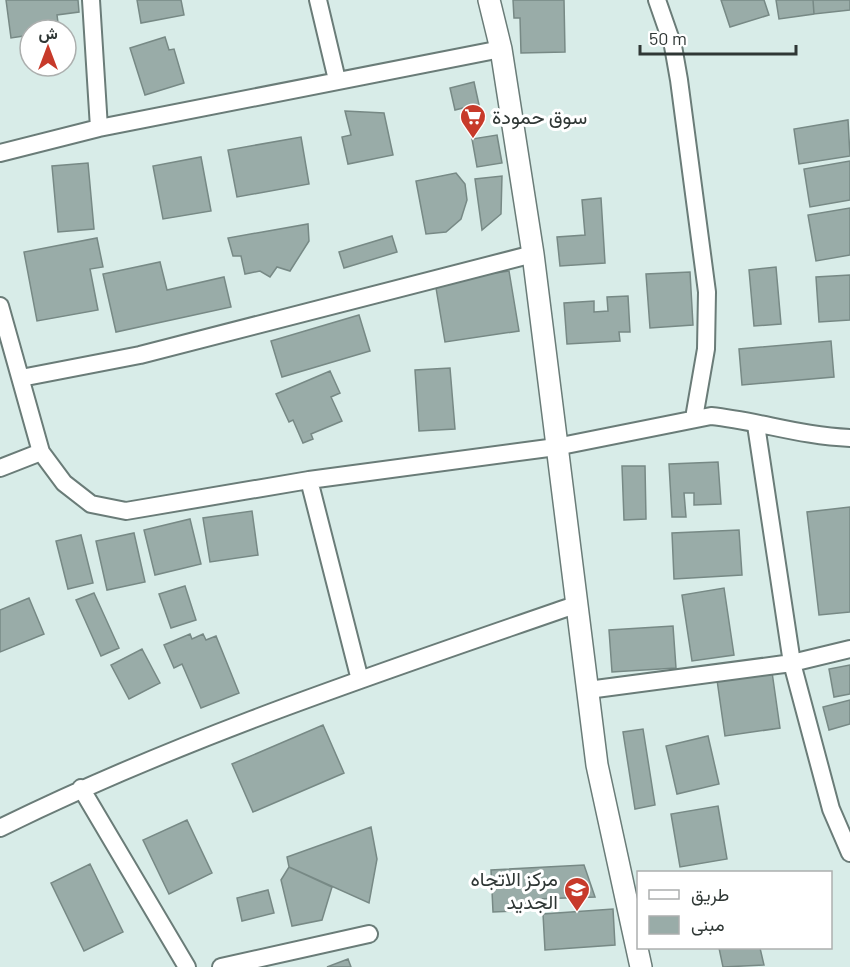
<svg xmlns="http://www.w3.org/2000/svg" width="850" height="967" font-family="Barlow,Vazirmatn,sans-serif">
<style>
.building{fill:#99aca8;stroke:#778985;stroke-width:1.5}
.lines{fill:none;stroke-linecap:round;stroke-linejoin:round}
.minor-casing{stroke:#6a7c78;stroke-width:20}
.tertiary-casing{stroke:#6a7c78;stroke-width:24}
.minor{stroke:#fff;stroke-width:16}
.tertiary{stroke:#fff;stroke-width:21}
.labels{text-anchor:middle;stroke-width:6;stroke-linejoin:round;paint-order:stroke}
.poi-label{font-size:20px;fill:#2f3735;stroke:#fff;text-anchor:start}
</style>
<rect width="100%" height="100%" fill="#d8ece8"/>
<!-- building -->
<path class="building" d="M6 0H78L79 12 57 15 59 30H30V35L11 38Z
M137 0H181L184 15 141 23Z
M513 0H564L565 52 521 53 520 18H514Z
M721 0H764L769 15 730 27Z
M776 0H813L814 14 779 19Z
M813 0H850V10L814 14Z
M165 37 169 50 174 49 184 83 145 95 130 48Z
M474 82 481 114 465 118 463 108 455 110 450 88Z
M345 111 384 113 393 155 348 164 342 137 351 135Z
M848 120 850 156 799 164 794 129Z
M497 135 502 163 477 167 472 139Z
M301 137 309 184 237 197 228 150Z
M201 157 211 211 163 219 153 166Z
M850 161V200L810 207 804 169Z
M88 163 94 229 58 232 52 166Z
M456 173 465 184 467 200 461 219 446 232 426 234 416 181Z
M502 176 501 214 482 230 475 179Z
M601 198 605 263 560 266 557 237 585 235 582 200Z
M850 208V255L816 261 808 215Z
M308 224 309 241 290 271 277 267 270 277 260 271 245 274 241 256H233L228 238Z
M392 236 397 252 344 268 339 252Z
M97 238 103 267 90 269 98 310 37 321 24 252Z
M160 262 167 290 224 277 231 307 116 332 103 274Z
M776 267 781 324 754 326 749 270Z
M509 271 519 331 445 342 435 282Z
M690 272 693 325 650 328 646 274Z
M850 275V320L819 322 816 277Z
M628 296 630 332H619L620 341 567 344 564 303 594 301V312L608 311 607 297Z
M359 315 370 351 282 377 271 341Z
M831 341 834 377 742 385 739 349Z
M450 368 455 429 419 431 415 370Z
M330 371 340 393 331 397 342 421 311 434 313 439 303 443 293 420 289 422 276 394Z
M718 462 721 504 694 505V493H684L686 517H672L669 464Z
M622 466H645L646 519 624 520Z
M850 507V612L819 615 807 512Z
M252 511 258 555 210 562 203 518Z
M190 519 201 564 155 575 144 530Z
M739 530 742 575 674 579 672 533Z
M134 533 145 582 107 590 96 541Z
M81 535 93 583 68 589 56 541Z
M185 586 196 620 171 628 159 594Z
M724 588 734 655 692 661 682 595Z
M94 593 119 648 101 656 76 600Z
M29 598 44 634 0 652V610Z
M673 626 676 668 612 672 609 630Z
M190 634 192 639 203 634 206 640 216 636 239 693 201 708 182 664 174 668 164 645Z
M142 649 160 683 129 699 111 665Z
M850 665V694L834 697 829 669Z
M772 672 780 728 725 736 717 680Z
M850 700V724L829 730 823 707Z
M323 725 344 773 253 812 232 764Z
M643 729 655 805 635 809 623 732Z
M708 736 719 784 677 794 666 746Z
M718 806 727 859 680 867 671 814Z
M187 820 212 873 169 894 143 840Z
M371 827 377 859 369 903 289 867 287 857Z
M90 864 123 932 84 951 51 883Z
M584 865 595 897 537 899V910L493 912 491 870Z
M289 867 332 887 322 920 292 926 281 880Z
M268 890 274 913 242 921 237 898Z
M613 909 615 945 545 950 543 914Z
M719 948H760L764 965 723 967Z
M348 959 351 967H327Z"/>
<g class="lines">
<defs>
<path id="minor" d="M91 0 99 128
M318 0 337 80
M657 0 673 46 679 80 707 292 706 349 694 418
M0 153 99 128 501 49
M0 306 41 452 64 483 91 504 126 511 309 480 556 447 711 416C759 421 800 436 850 438
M21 378 140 355 533 254
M756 425 792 663 831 809 850 853
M0 468 41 452
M309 480 360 680
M588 690 792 663 850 649
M81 788 187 967
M0 828C184 737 382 672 575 605
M221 967 369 934"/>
<path id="tertiary" d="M489 0 501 49 533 254 597 765 641 967"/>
</defs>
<!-- minor casing -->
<use href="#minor" class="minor-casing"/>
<!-- tertiary casing -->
<use href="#tertiary" class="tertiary-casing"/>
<!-- minor -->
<use href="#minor" class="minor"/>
<!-- tertiary -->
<use href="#tertiary" class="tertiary"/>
</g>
<!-- icons -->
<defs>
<symbol id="supermarket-pin" viewBox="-11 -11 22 30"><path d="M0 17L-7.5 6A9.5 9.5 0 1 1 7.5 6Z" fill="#c73a2a" stroke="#fff"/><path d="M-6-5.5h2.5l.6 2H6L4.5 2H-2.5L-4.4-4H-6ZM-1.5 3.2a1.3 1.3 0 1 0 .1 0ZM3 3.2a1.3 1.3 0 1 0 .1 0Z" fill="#fff"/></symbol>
<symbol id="school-pin" viewBox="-11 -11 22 30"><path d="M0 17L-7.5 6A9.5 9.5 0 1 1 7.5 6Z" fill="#c73a2a" stroke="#fff"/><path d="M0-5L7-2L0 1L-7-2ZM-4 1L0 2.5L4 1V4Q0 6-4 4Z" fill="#fff"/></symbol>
</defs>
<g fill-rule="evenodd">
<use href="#supermarket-pin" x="458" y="102" width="30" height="40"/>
<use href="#school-pin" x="562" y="875" width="30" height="40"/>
</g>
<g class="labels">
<!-- poi labels -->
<g class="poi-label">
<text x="492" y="124">سوق حمودة</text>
<text x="558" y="886" text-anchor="end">مركز الاتجاه<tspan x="558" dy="23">الجديد</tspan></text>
</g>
</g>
<!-- legend -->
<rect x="637" y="871" width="195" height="78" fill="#ffffff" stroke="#acafae" stroke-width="1.5"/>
<rect x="649" y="890" width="30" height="9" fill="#ffffff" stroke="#acafae" stroke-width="1.5"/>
<text x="691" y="901" font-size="18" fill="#2f3735">طريق</text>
<rect x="649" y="916" width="30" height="18" fill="#99aca8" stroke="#acafae" stroke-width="1.5"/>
<text x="691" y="931" font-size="18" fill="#2f3735">مبنى</text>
<!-- north arrow -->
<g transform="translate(48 48)"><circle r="28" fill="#ffffff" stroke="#acafae" stroke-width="1.5"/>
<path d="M0-4.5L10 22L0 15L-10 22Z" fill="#c73a2a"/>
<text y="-9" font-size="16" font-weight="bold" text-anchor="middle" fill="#2f3735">ش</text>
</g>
<!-- scale -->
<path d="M640 45v9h156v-9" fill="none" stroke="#2f3735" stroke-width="3"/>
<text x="649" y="45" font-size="18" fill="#2f3735" stroke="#ffffff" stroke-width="4.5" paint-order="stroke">50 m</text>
</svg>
